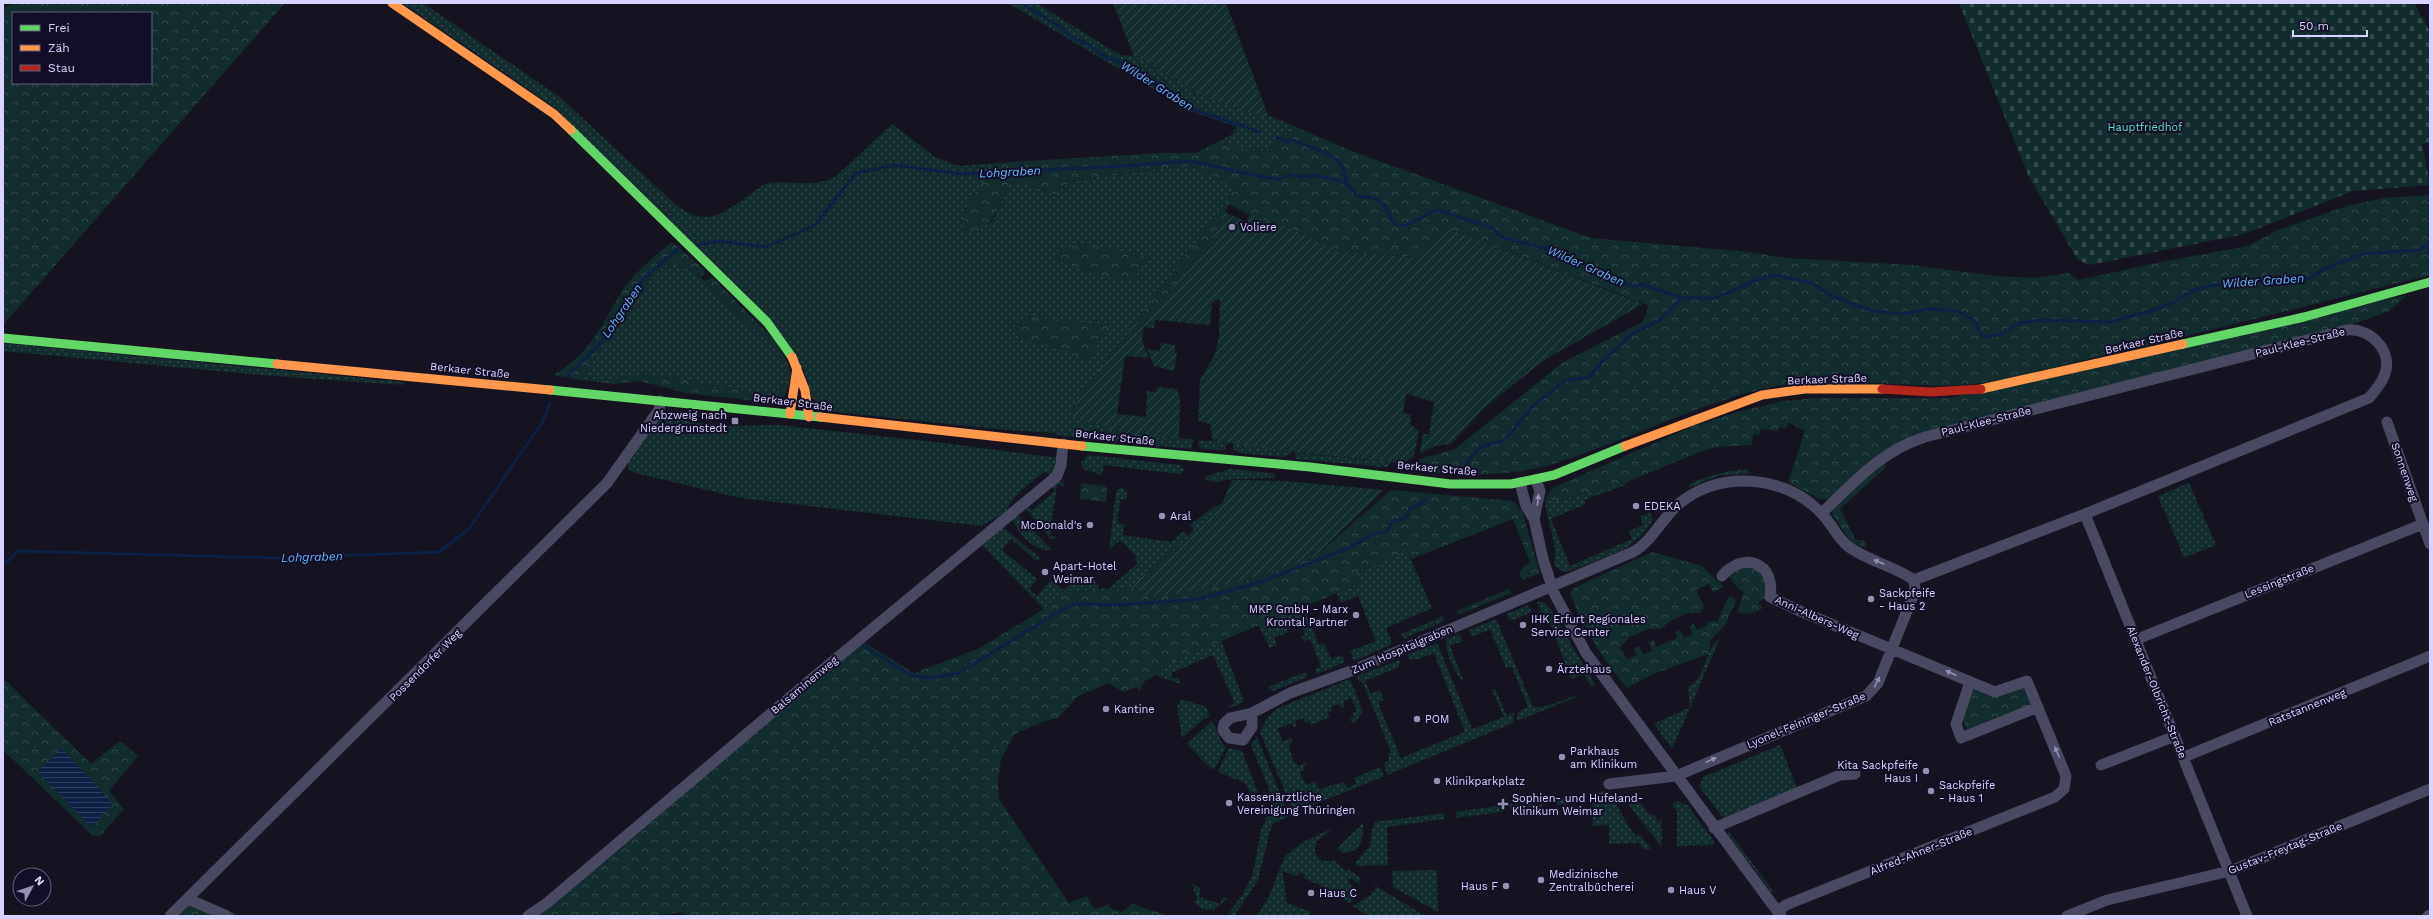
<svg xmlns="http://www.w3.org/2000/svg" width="2433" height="919" font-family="'Work Sans',sans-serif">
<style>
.grass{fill:url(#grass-dots)}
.forest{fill:url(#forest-crowns);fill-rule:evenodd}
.cemetery{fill:url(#cemetery-stones)}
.garden{fill:url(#garden-furrows)}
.water{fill:url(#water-rules)}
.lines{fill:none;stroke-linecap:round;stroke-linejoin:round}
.stream{stroke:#0d2144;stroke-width:3}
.street{stroke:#4a4962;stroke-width:11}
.fast{stroke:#63d668;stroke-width:9}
.slow{stroke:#ff974d;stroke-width:9}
.jam{stroke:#b3261e;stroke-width:9}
.oneway{fill:#928eb0}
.poi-dot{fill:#9591b1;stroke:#130f26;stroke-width:1.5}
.labels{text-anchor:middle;stroke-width:4;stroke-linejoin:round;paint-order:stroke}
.park-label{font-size:11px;fill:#5fe0c0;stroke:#130f26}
.poi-label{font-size:11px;fill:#d9d4ff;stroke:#130f26;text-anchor:start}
.street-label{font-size:11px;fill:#d9d4ff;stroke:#130f26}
.water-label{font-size:12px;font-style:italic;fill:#62b6ff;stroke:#130f26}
</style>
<defs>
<pattern id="grass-dots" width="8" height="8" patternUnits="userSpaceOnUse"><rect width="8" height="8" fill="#132c2d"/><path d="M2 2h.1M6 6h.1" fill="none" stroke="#354a4c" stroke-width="1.8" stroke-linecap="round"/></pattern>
<pattern id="forest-crowns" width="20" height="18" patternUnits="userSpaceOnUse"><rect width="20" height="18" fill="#132c2d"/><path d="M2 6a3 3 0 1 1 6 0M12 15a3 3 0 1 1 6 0" fill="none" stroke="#354a4c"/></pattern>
<pattern id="cemetery-stones" width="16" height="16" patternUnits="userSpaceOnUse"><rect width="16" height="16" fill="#132c2d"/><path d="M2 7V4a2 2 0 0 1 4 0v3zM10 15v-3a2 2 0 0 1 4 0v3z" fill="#354a4c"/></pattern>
<pattern id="garden-furrows" width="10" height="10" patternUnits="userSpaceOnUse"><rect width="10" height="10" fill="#132c2d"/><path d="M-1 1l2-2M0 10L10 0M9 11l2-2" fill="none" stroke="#354a4c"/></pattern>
<pattern id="water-rules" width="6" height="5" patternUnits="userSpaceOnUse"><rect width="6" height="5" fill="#0d2144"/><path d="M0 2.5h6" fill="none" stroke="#304060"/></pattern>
</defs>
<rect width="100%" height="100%" fill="#161421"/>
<!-- grass -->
<path class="grass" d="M402 3H423L561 98 676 205C708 229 724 212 752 193 757 190 763 184 768 183 791 180 814 188 835 177L892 124 935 157 959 166 996 163 965 210 989 224 995 217 1009 185 1025 183 1055 195 1072 181 1157 169 1192 167 1236 188 1076 402 1071 417 1138 437 1194 439 1191 449 1062 436 1053 433 1007 430 826 411 812 398 804 370 557 109Z
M1008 3H1036L1120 55 1134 56 1204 97 1265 118 1268 115 1298 128 1284 135 1271 148 1252 150 1218 142 1231 135 1237 127 1190 111Z
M670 264C699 266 716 295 735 313 752 328 818 374 770 395L666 376 637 374 599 382 580 380 640 293 662 267Z
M3 343 403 382 404 385 273 376 3 351Z
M662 415 691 422 724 426 779 425 944 443 1058 458 1052 476 1044 472C1031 483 1011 496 1006 512L981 526 741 498 635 473 628 469V460Z
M1199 440 1227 443 1225 450 1201 449 1198 445Z
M1233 443 1291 452V454L1284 457 1239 453 1233 449Z
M1295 453 1391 462 1388 467H1383L1297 459 1295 457Z
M1088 455 1180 465 1184 470 1181 474H1178L1104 465 1102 475 1083 469 1081 462Z
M1230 469 1273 473 1276 478 1232 479 1217 482 1205 480 1207 476Z
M1063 481 1064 486 1057 485 1050 536 1057 537 1052 540 1025 508 1027 506 1031 511 1055 491 1051 486 1056 482Z
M1627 482 1625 485 1584 500 1586 504 1551 519 1570 566 1632 539 1629 531 1643 525 1640 516 1650 513 1653 520C1633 554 1601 558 1566 572L1560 570 1554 565C1559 545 1546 520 1545 499L1557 501Z
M2189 483 2216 545 2184 558 2158 496Z
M1121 487 1127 492V499H1120L1117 523 1124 524 1123 535 1171 542 1184 531 1188 536 1194 530 1190 525 1212 508 1215 514 1131 587 1107 591 1063 590 1044 609 980 543 999 529 1004 528 1040 558 1037 561 1011 539 1002 550 1037 579 1029 589 1037 596 1051 580 1063 590 1074 581 1078 584 1082 579 1092 577 1100 590 1104 587 1107 590 1138 563 1135 559 1137 557 1120 540 1109 550 1116 492Z
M1017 514 1052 550C1035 553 1019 533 1012 520Z
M1407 551 1432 608 1386 628 1392 642 1390 645 1354 661 1350 651 1376 641 1358 596 1341 603 1337 593 1361 583 1356 573Z
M1537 602H1544L1550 608 1595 685 1592 687 1583 674 1571 679 1551 626 1541 613Z
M1528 605 1532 612 1513 620 1509 619 1507 614Z
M1303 607 1319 645 1324 643 1331 659 1342 655 1345 662 1317 674 1315 669 1321 666 1310 639 1304 642 1301 636 1305 635 1299 619 1285 625 1288 632 1274 638 1277 645 1270 648 1258 625Z
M1442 617 1444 621 1403 639 1401 634Z
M1496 619 1533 707H1543L1578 695 1579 696 1517 721 1518 712 1528 707 1512 667 1506 668 1490 629 1472 637 1469 630Z
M1460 634 1462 641 1450 646 1464 682C1454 673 1446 653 1446 639Z
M1720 638 1672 749 1654 724 1690 707 1688 687C1709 675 1702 651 1720 638Z
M1221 640 1244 702 1229 708 1228 706 1235 703 1213 655 1171 673 1173 679 1178 677 1181 684 1160 677 1164 665Z
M1437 643 1472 729 1504 717 1492 690 1495 689 1507 716 1514 713 1513 723 1387 775 1384 764 1389 760 1388 754 1391 752 1362 681 1359 682 1357 676 1400 660 1399 667 1365 681 1371 694 1380 690 1384 700 1378 703 1401 758 1465 732 1434 653 1416 660 1410 659 1407 655Z
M1305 672 1307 677 1273 691 1268 687Z
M1350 679 1363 712 1356 721 1352 723 1350 719 1354 717 1353 713 1357 711 1351 698 1343 702 1345 707 1341 708 1339 704 1331 707 1332 711 1328 713 1330 717 1311 725 1309 721 1305 722 1303 718 1295 721 1297 726 1294 727 1292 723 1277 729 1283 741 1292 738 1293 741 1289 745 1293 761 1300 766 1306 762 1307 764 1303 766 1305 770 1300 772 1306 785 1315 781 1319 789 1344 782 1347 788 1356 784 1354 778 1380 767 1384 776 1294 813 1260 732 1267 718 1278 708Z
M1181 699 1206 707 1210 716 1205 718 1182 738 1177 707Z
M1212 721 1222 743 1226 747 1214 770 1208 766 1187 744Z
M1257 737 1289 816 1273 824 1270 831 1258 880 1234 916H1227L1243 894 1253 873 1261 830 1272 806V796L1251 745Z
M1780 745 1797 788 1723 818 1699 786 1703 777Z
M1229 748 1242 751 1258 793 1249 791 1245 783 1218 772Z
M1607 791C1618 806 1624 820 1635 835L1641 836 1651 849 1644 850 1639 843 1609 844V825L1593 826 1592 793Z
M1570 796V803L1557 805 1556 802 1542 804V807L1510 810V804Z
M1622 796H1627L1629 799 1642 804 1648 814 1654 815 1651 808 1658 823 1661 819 1662 838 1661 846Z
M1677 801 1687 805 1714 841V845L1677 846V811L1672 805Z
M1502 805V812L1456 818V812Z
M1444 813V819L1387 827 1388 865 1358 866 1355 863 1370 846 1372 828 1375 822Z
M1363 823C1363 839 1362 853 1343 853L1337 848Z
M1333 828 1316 842 1315 853 1322 861H1335L1346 871 1348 869 1361 878 1359 882 1361 885 1350 878 1348 880 1347 879 1358 896 1349 903 1326 888 1304 878 1305 874 1298 873 1297 876 1281 871C1284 874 1286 894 1286 902L1311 912 1309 916H1257L1269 896 1285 856 1303 842Z
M1728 831 1774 892 1772 893 1728 835Z
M1427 870H1437L1438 912 1393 887 1392 871Z
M1192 884 1201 888 1199 897 1220 904 1223 897 1227 899 1213 910 1202 909 1194 903 1197 899Z
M1374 885 1425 916H1368L1353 906 1372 894 1369 891 1373 892 1376 888Z"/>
<!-- forest -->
<path class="forest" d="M15 3H285L3 325V8ZM13 13H151V83H13Z
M1298 128 1352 151 1591 238 1749 252 1786 258 1912 265 1995 276 2034 278 2069 273 2078 280 2166 261 2248 246 2278 230 2347 206 2383 198 2430 195V275C2322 302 2214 330 2105 355 2064 364 2023 377 1982 383 1911 393 1839 371 1768 388 1707 401 1649 430 1590 451 1566 460 1541 469 1515 472 1486 476 1444 475 1416 470L1414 466 1422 458 1455 449 1562 363 1642 322 1647 313 1648 305 1449 229 1417 257 1337 251 1287 227 1253 217 1229 204 1215 234 1137 332 1139 317 1236 188 1191 167 1157 169 1072 181 1055 195 1025 183 1009 185C1000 205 991 236 963 232 960 207 983 183 996 163L1159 153H1195L1218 142 1252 150 1271 148 1284 135Z
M672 242 705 270 702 277 679 265 670 264 662 267 640 293 580 380 553 375C595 351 600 324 625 287 638 269 655 256 672 242Z
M1083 244 1146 256 1148 261 1134 279C1103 280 1083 273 1057 259L1056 254 1059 249Z
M712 277 775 341 787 362 791 374 786 394 781 398 767 402 686 393 640 381 613 384 599 382 637 374 666 376 770 395C818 374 752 328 735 313 725 303 715 291 705 281Z
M2407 295 2389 311 2346 327 1940 429 1897 443 1870 460 1830 499H1819L1788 482 1805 431 1789 423 1786 429 1779 427 1778 431 1760 429V435L1753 434 1752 445 1718 447 1697 453 1627 482 1557 501 1546 499 1552 488 1696 425 1741 411 1783 401 1816 398H1949Z
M1025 316 1110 325 1108 332 1085 362 1062 350 1016 338 1012 328Z
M1882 462 1886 467 1840 509 1856 540H1864L1866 548 1851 542 1832 514 1833 509Z
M1081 483 1105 486 1107 489 1106 502 1080 499Z
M1391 490 1513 501 1522 511 1540 573 1522 580 1519 573 1524 566 1530 563 1513 519 1411 559 1407 551 1356 573 1361 583 1164 665 1160 677 1156 675 1145 681 1139 692 1137 687 1123 692 1109 683 1078 696 1058 718 1042 722 1015 734 1001 759 998 782 999 799 1069 903 1087 896 1094 909 1108 905 1112 909 1122 912 1133 903C1144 910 1155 910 1167 916H686L681 912 651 916H520L544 899 855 637 914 673 978 649 1044 609 1063 590 1107 591 1131 587 1149 597 1236 583 1313 558Z
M1652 552 1702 566 1724 587 1713 592 1709 584 1696 590 1705 608 1701 610 1702 612 1691 614 1690 612 1670 621 1661 629H1649L1629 637 1620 648 1627 659 1637 655 1634 648 1639 646 1643 655 1652 651 1649 642 1654 640 1656 647 1677 638 1675 632 1680 630 1684 638 1693 634 1689 626 1694 624 1697 630 1707 626V623L1714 620 1717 622 1729 596 1734 597 1736 601 1725 625 1711 640 1708 654 1651 675 1627 688C1604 661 1582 627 1570 593L1574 588Z
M1747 564 1764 573 1767 595 1758 603 1763 608C1754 614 1747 615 1737 612L1744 592C1736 589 1734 581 1727 575Z
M1509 589 1511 593 1458 615 1456 611Z
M3 678 91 764 120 741 138 756 109 791 124 809 100 836H93L3 750Z
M2022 687 2034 705 1968 732 1962 718 1973 688Z
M196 896 240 916H176Z"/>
<!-- cemetery -->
<path class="cemetery" d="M1959 3H2414L2430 32V142L2422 144 2430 185 2353 191 2244 234 2089 265 2078 260 2029 177Z"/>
<!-- garden -->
<path class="garden" d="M1113 3H1226L1268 115 1265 118 1204 97 1134 56Z
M1225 212 1246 222 1250 215 1287 227 1337 251 1416 257 1449 229 1643 304 1546 359 1486 406 1451 444 1435 446 1420 454 1423 434H1429L1434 402 1406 394 1403 413 1411 415 1410 424 1419 431 1414 456 1402 465 1393 462 1291 452 1213 441 1210 424 1198 421 1200 380 1215 354 1219 337 1220 299 1212 302 1210 325 1155 320 1154 328 1144 327 1142 341 1149 358 1125 356 1117 414 1146 417 1147 391 1156 392V387L1177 389 1180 399 1179 439 1138 437 1071 417 1076 402 1139 317 1137 332 1215 234Z
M1161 343 1175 345V353H1177L1174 371 1154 366 1147 349 1160 351Z
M1748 469V473L1718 476 1689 488V484C1709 475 1726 471 1748 469Z
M1232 480 1284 481 1384 490 1313 558 1236 583 1179 593 1149 597 1131 587 1215 514 1212 508 1222 504Z"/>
<!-- water -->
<path class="water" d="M62 749 113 804 91 827 38 771Z"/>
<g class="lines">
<!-- stream -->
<path class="stream" d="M1021 3 1059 26 1071 37 1088 44 1108 59H1114L1127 67 1141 78 1162 87 1175 100 1195 110 1260 132
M1277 137 1287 142 1293 140C1304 146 1330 152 1337 160 1345 167 1344 177 1348 185 1351 189 1355 193 1359 197 1397 193 1382 230 1406 225 1417 222 1426 214 1437 210L1493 228 1501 237 1555 251 1573 262 1585 264 1620 282 1635 287 1641 284 1682 298H1715L1757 280 1776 275 1813 283 1831 296 1873 311 1903 314 1929 309 1959 311 1973 320 1982 335 1987 337 2002 334 2019 323 2044 320 2109 322 2150 311 2172 303 2196 289 2235 281 2280 283 2311 278 2322 270 2362 254 2420 250 2430 242
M697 245 718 241 766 247 815 225 856 173 895 165 961 174 1124 166 1191 161 1258 176 1280 179 1288 175 1308 177 1314 175C1323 176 1342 181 1348 185
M567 377 606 337 642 280 679 248
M1466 464 1480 447 1501 441 1509 435 1534 405 1566 380 1590 377 1604 359 1618 348 1630 335 1660 320 1682 298
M3 566 18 551 279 558 439 552 469 529 543 421 550 403
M860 644 913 676 931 678 959 673 1058 612 1076 604 1120 605 1199 599 1261 582 1351 547 1373 534 1386 532 1393 521 1405 519 1411 508 1418 506 1426 499"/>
<!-- street -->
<path class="street" d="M2387 422 2430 544
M1520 483 1526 506 1534 519 1543 559 1554 593 1586 653 1781 916
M1822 513C1854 482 1881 451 1925 437L2347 330C2370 328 2393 350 2385 374 2382 383 2375 391 2369 398L2085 514 1914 580
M2085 514 2247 916
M1534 519 1540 491 1536 480
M1722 576C1744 550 1776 563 1770 597L1800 611 1995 692 2027 681 2066 776 2064 789 2055 797 1786 905 1778 911
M2135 640 2423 524
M1970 682 1956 724 1961 738 2038 707
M1252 713V727L1243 740 1229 738 1223 730 1224 724 1230 718 1252 713 1290 693 1351 671 1633 552C1655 540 1663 513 1688 497 1729 471 1788 477 1822 514 1832 524 1837 538 1849 547 1868 561 1894 566 1914 580L1915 591 1878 683 1866 696 1676 776 1609 784
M2184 757 2430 656
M2101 765 2175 736
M1714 828 1840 775 1855 774
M188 899 227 916
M170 916 607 483 659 410 660 401
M528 916 547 903 814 677 1057 476 1061 465 1063 444
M2067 916 2107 900 2230 871 2430 789
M2428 916 2430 915"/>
<!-- fast -->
<path class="fast" d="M571 130 767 322 792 357
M3 338 277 364
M2183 344 2304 317 2430 282
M550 390 820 417
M1082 446 1310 467 1450 484H1511L1554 475 1625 446"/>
<!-- slow -->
<path class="slow" d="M392 3 554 114 571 130
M792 357 805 390 809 417
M277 364 550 390
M1981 389 2183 344
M790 414 797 368
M820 417 1082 446
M1625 446 1762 395 1805 389H1882"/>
<!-- jam -->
<path class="jam" d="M1882 389 1931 392 1981 389"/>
</g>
<!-- one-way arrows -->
<defs><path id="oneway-solid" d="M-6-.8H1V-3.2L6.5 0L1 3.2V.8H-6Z"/></defs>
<g class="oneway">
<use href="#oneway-solid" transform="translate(1538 500) rotate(-83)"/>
<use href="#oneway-solid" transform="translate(1879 562) rotate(-157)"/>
<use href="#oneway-solid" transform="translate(1951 673) rotate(-156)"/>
<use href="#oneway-solid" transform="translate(1877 682) rotate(-63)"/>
<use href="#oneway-solid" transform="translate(2057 752) rotate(-113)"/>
<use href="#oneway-solid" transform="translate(1711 760) rotate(-24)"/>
</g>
<!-- markers -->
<g class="poi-dot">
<circle cx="1232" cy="227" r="4"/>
<rect x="731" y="417" width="8" height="8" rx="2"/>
<circle cx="1636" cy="506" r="4"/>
<circle cx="1162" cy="516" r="4"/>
<circle cx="1090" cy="525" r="4"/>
<circle cx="1045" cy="572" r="4"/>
<circle cx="1871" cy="599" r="4"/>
<circle cx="1356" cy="615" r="4"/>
<circle cx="1523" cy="625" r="4"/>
<circle cx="1549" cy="669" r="4"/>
<circle cx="1106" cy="709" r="4"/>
<circle cx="1417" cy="719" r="4"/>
<circle cx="1562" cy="757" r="4"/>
<circle cx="1926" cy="771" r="4"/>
<circle cx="1437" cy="781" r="4"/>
<circle cx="1931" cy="791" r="4"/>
<circle cx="1229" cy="803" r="4"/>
<path d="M1501 798h4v4h4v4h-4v4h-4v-4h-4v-4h4z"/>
<circle cx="1541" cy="880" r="4"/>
<circle cx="1506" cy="886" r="4"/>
<circle cx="1671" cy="890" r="4"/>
<circle cx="1311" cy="893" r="4"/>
</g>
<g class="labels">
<!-- park labels -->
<g class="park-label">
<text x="2145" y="131">Hauptfriedhof</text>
</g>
<!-- poi labels -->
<g class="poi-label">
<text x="1240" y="231">Voliere</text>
<text x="727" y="419" text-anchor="end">Abzweig nach<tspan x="727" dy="13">Niedergrunstedt</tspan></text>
<text x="1644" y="510">EDEKA</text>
<text x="1170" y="520">Aral</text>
<text x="1082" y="529" text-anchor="end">McDonald's</text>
<text x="1053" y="570">Apart-Hotel<tspan x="1053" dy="13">Weimar</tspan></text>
<text x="1879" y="597">Sackpfeife<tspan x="1879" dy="13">- Haus 2</tspan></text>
<text x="1348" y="613" text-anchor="end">MKP GmbH - Marx<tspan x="1348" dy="13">Krontal Partner</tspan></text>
<text x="1531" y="623">IHK Erfurt Regionales<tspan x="1531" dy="13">Service Center</tspan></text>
<text x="1557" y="673">Ärztehaus</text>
<text x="1114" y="713">Kantine</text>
<text x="1425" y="723">POM</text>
<text x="1570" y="755">Parkhaus<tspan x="1570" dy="13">am Klinikum</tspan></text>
<text x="1918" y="769" text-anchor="end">Kita Sackpfeife<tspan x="1918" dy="13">Haus I</tspan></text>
<text x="1445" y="785">Klinikparkplatz</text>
<text x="1939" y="789">Sackpfeife<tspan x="1939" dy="13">- Haus 1</tspan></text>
<text x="1237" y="801">Kassenärztliche<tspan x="1237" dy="13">Vereinigung Thüringen</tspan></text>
<text x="1512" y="802">Sophien- und Hufeland-<tspan x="1512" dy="13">Klinikum Weimar</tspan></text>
<text x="1549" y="878">Medizinische<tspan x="1549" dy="13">Zentralbücherei</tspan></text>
<text x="1498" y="890" text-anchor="end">Haus F</text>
<text x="1679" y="894">Haus V</text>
<text x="1319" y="897">Haus C</text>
</g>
<!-- street labels -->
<g class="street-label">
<text transform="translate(2144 341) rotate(-13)" y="4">Berkaer Straße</text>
<text transform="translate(2300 342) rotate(-14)" y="4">Paul-Klee-Straße</text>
<text transform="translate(470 370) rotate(6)" y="4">Berkaer Straße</text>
<text transform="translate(1827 379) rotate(-2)" y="4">Berkaer Straße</text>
<text transform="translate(793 402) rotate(7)" y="4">Berkaer Straße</text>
<text transform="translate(1986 421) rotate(-14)" y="4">Paul-Klee-Straße</text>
<text transform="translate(1115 437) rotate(6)" y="4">Berkaer Straße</text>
<text transform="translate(1437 468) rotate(5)" y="4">Berkaer Straße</text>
<text transform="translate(2405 472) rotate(71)" y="4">Sonnenweg</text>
<text transform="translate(2279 581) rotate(-22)" y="4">Lessingstraße</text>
<text transform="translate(1817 617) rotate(24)" y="4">Anni-Albers-Weg</text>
<text transform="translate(1402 649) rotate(-23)" y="4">Zum Hospitalgraben</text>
<text transform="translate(425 665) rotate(-45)" y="4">Possendorfer Weg</text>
<text transform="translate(804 685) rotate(-40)" y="4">Balsaminenweg</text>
<text transform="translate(2157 692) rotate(68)" y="4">Alexander-Olbricht-Straße</text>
<text transform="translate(2307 707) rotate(-22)" y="4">Ratstannenweg</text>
<text transform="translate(1806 720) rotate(-23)" y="4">Lyonel-Feininger-Straße</text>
<text transform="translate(2285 848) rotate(-22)" y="4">Gustav-Freytag-Straße</text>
<text transform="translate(1921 851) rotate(-22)" y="4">Alfred-Ahner-Straße</text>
</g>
<!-- water labels -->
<g class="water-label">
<text transform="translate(1157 86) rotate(32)" y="4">Wilder Graben</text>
<text transform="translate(1010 172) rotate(-3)" y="4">Lohgraben</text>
<text transform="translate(1586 266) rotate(24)" y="4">Wilder Graben</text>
<text transform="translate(2263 281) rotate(-4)" y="4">Wilder Graben</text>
<text transform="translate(622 311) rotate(-56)" y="4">Lohgraben</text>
<text transform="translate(312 557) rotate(-2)" y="4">Lohgraben</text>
</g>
</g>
<!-- border -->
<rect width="2433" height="919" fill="none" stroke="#d9d4ff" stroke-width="8"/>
<!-- legend -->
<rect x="12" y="12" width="140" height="72" fill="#130f26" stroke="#625e7d"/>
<rect x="20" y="25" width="20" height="6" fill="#63d668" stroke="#625e7d"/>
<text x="48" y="32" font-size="12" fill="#d9d4ff">Frei</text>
<rect x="20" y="45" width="20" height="6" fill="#ff974d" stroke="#625e7d"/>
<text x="48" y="52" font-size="12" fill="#d9d4ff">Zäh</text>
<rect x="20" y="65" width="20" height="6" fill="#b3261e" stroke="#625e7d"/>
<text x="48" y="72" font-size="12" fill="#d9d4ff">Stau</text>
<!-- north arrow -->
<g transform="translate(32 887) rotate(50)"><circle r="19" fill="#130f26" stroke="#625e7d"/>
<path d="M0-3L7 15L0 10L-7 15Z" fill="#9591b1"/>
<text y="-6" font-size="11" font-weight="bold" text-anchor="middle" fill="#d9d4ff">N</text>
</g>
<!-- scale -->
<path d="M2293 30v6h74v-6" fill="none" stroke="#d9d4ff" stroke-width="2"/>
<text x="2299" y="30" font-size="12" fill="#d9d4ff" stroke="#130f26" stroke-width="3" paint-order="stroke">50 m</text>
</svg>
